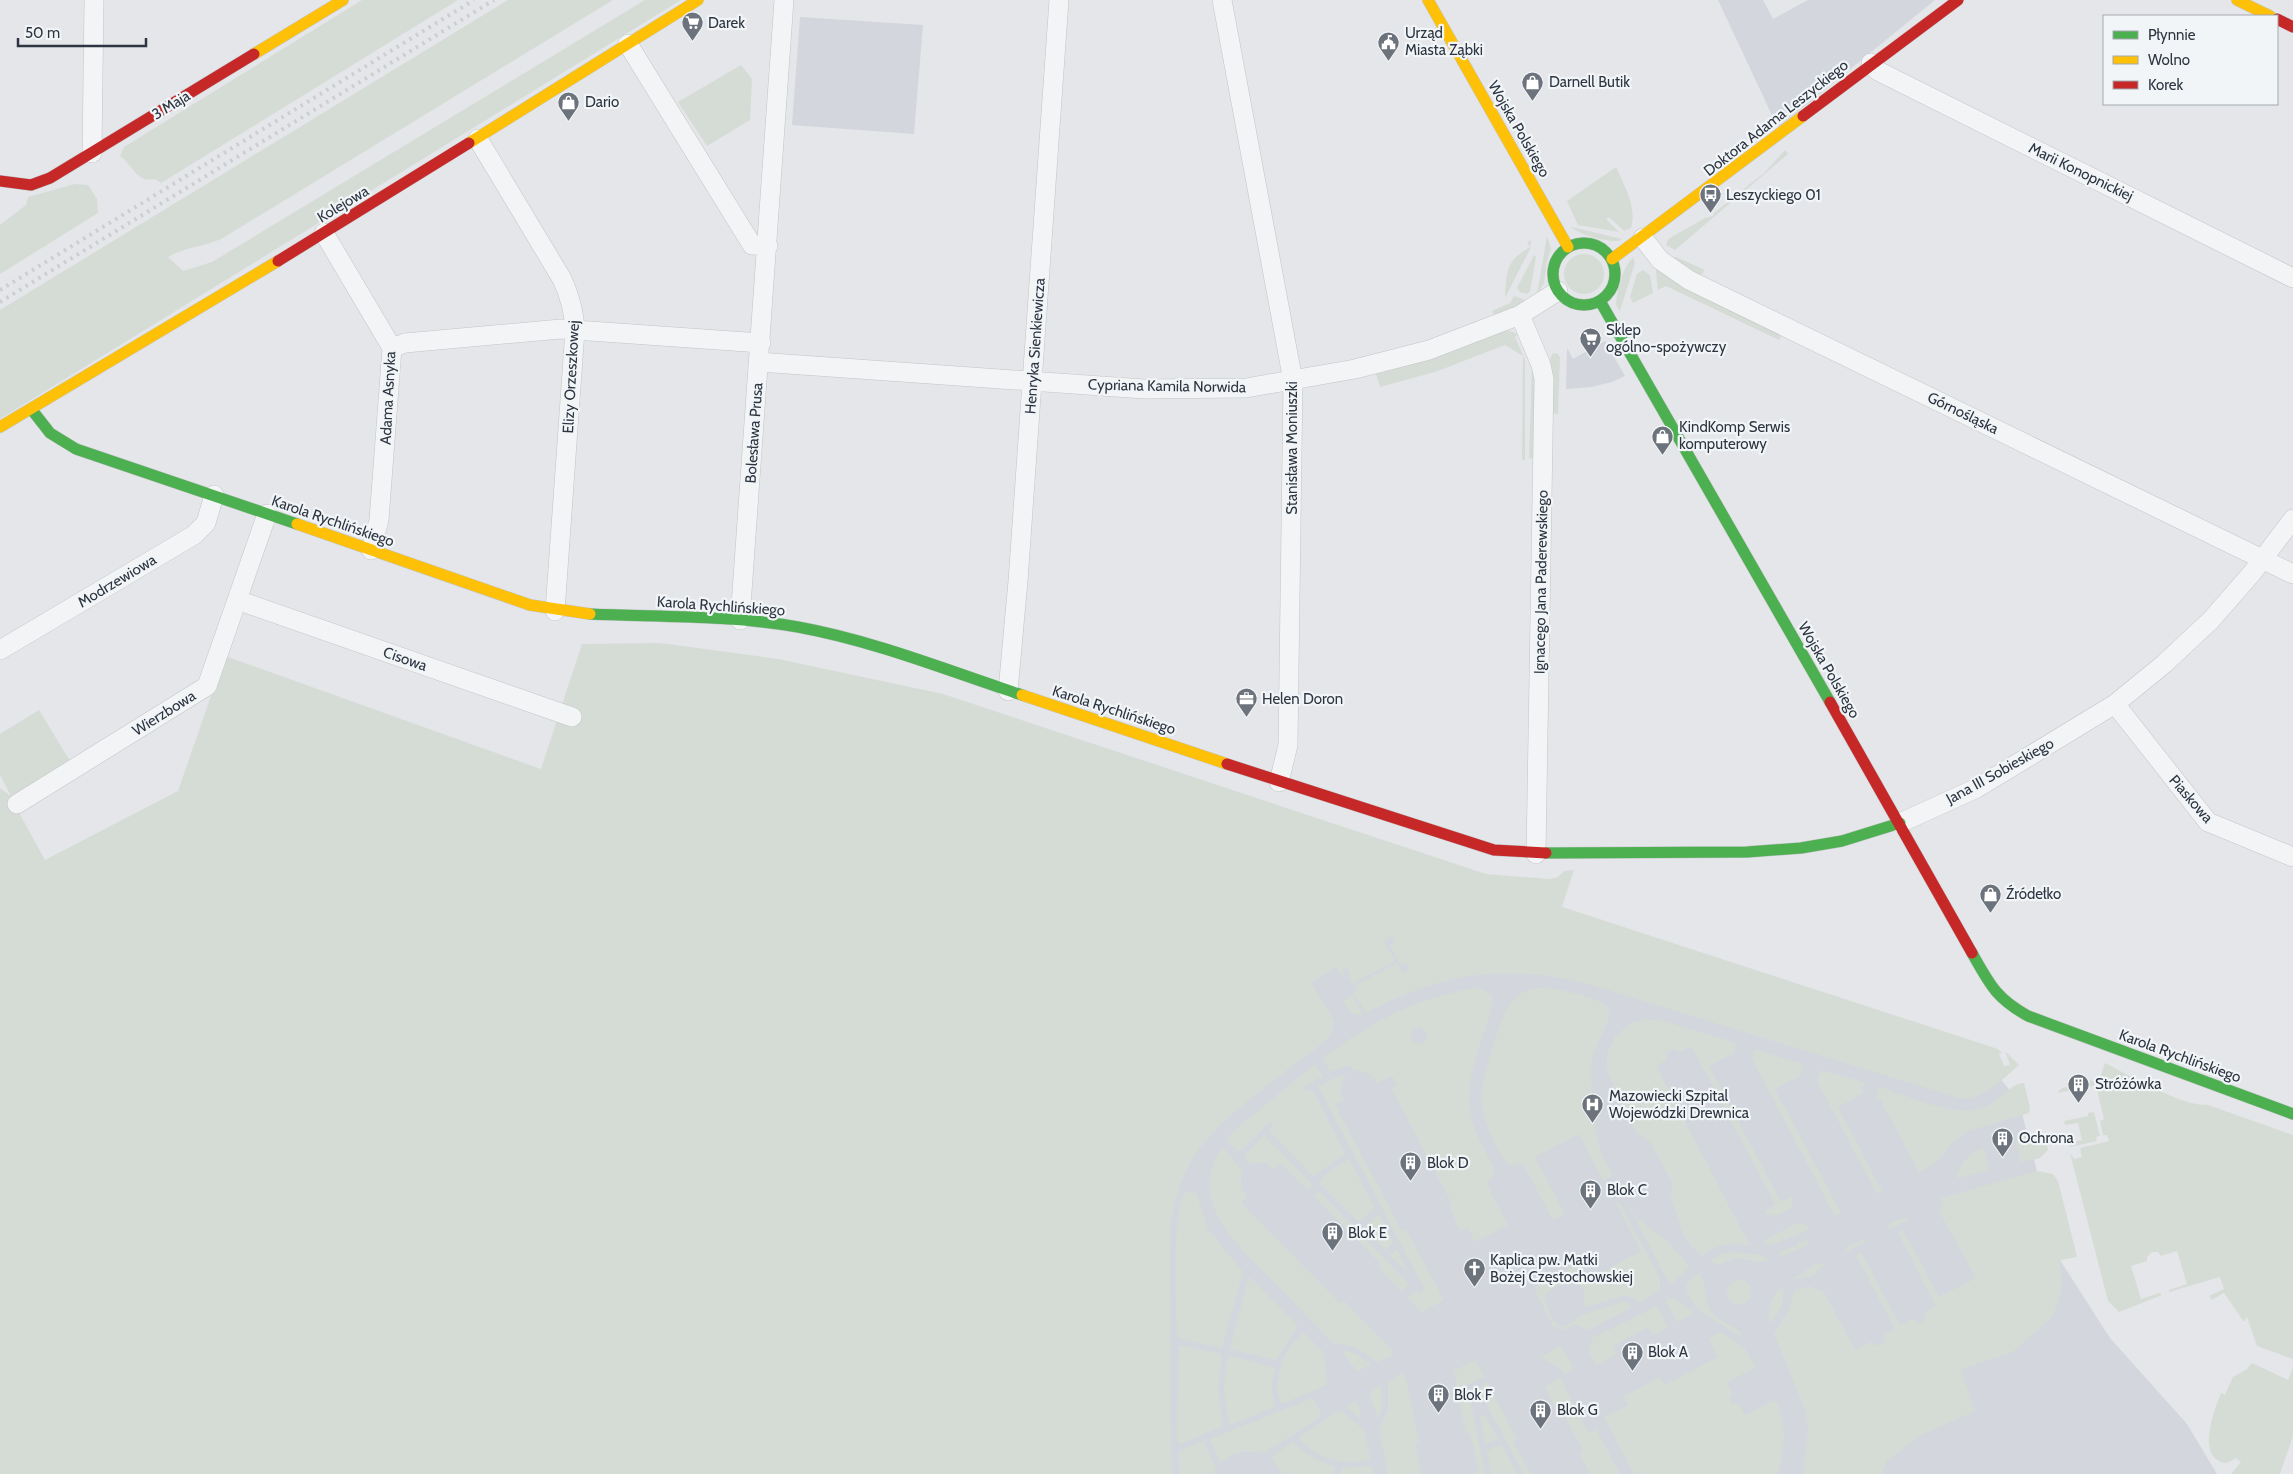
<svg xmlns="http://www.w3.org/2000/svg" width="2293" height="1474" font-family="Cabin,sans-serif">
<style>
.built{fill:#d3d6dc}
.green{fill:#d5dcd5;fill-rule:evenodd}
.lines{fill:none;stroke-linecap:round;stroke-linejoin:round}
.street-casing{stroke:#c2c4c7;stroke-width:20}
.fast-casing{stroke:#c2c4c7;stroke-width:12}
.slow-casing{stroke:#c2c4c7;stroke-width:12}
.jam-casing{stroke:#c2c4c7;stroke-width:12}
.street{stroke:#f3f4f5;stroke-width:19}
.fast{stroke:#4caf50;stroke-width:11}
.slow{stroke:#ffc107;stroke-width:11}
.jam{stroke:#c62828;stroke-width:11}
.rail{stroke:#ccced0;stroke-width:4;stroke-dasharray:2.5 5;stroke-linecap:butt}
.labels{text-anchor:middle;stroke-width:4.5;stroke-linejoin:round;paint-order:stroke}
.poi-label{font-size:15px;fill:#2c3541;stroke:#f2f5f7;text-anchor:start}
.street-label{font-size:15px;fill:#2c3541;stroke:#f2f5f7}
</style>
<rect width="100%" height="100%" fill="#e4e6e9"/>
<!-- built -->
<path class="built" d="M1718 0H1763L1773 19 1808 0H1935L1778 128Z
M800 17 923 25 914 134 792 125Z
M1605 341 1625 376 1612 382 1591 387 1566 389 1567 348 1573 359Z
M1169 778 1997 1050 1999 1077 2019 1102 2060 1260 2110 1338 2187 1424 2217 1474H1161Z"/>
<!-- green -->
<path class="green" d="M362 0H458L161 183 155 179C136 183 134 166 120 156L124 147Z
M508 0H613L221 239C203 247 185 247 168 257L183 271 212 262 645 0H681L0 419V310Z
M741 65 752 79 750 120 707 146 678 102Z
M1785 150 1788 154 1675 250 1666 245 1668 239 1707 217 1708 218 1714 215V213L1765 172Z
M1616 167C1625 188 1637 206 1631 228L1624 231 1609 217 1606 219 1619 232 1578 225 1567 201Z
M75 184 88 185 97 199 98 213 0 274V225L26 205 28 197Z
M1570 227 1576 228 1622 239 1620 241C1604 242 1584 236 1570 227Z
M1547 236 1551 249 1547 262 1544 283 1537 295Z
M1531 240 1530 249 1505 298C1507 271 1505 262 1530 247L1527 243Z
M1564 274a20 20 0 1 1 40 0a20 20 0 1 1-40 0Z
M1534 255 1536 257 1530 291 1527 294 1520 292 1517 288Z
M1633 257 1635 263 1620 311 1616 305C1617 290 1622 269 1633 257Z
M1676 257 1705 270 1702 274 1699 276 1670 258Z
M1659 267 1782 335 1779 340 1666 286 1658 290 1656 271Z
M1643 270 1650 275 1653 293 1633 303 1630 297 1637 274Z
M1514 296 1528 301 1495 317 1492 311 1510 303Z
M1507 330 1518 334 1515 337 1525 360V460H1522L1523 356 1505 345 1435 372 1380 387 1376 374 1432 359Z
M1553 353 1558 354 1560 358 1558 414 1552 413 1553 377 1549 361Z
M1532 362 1535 373 1536 457 1529 459Z
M660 643 778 659 943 694 1486 874 1550 879 1558 877 1564 871 1574 870 1562 907 1998 1049 2002 1053 1999 1054 2004 1066 2010 1065 2005 1051 2019 1065C2002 1079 1984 1101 1959 1098L1582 982C1500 964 1440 974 1366 1013L1353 992 1358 989 1356 985 1397 963 1402 973 1410 969 1407 963 1401 966 1390 945 1395 942 1392 936 1384 941 1395 961 1352 984 1347 968 1342 971 1345 977 1343 978 1337 967 1311 982 1334 1021 1332 1032C1323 1046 1304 1057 1291 1067 1229 1117 1179 1144 1170 1231L1171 1449 1173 1474H0V788L11 796 0 775V734L39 710 70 761 18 811 45 860 178 791 225 656 541 769 582 644Z
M1479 988 1491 994 1493 1005C1482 1044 1460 1084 1473 1124 1478 1140 1488 1154 1494 1169L1493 1177 1486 1183 1508 1225 1475 1242 1468 1228 1461 1231 1449 1207 1452 1204 1391 1088 1397 1085 1392 1076 1376 1083 1372 1075 1357 1070 1354 1072 1350 1065 1330 1072 1323 1058C1369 1023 1421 995 1479 988ZM1421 1027 1428 1035 1426 1041 1418 1044 1413 1042 1410 1034 1413 1029Z
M1538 988C1552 988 1604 996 1609 1010 1612 1020 1594 1046 1592 1060 1589 1080 1595 1132 1601 1152 1604 1160 1609 1168 1613 1176L1603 1181 1579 1134 1535 1157 1565 1214 1553 1220 1523 1164 1510 1165C1496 1154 1482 1116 1481 1098 1481 1082 1501 1014 1511 1002 1518 994 1527 989 1538 988Z
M1352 995 1363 1015 1351 1013 1343 1001Z
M1646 1019 1663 1021 1736 1043 1734 1053 1709 1066 1781 1202 1791 1197 1793 1198 1791 1208C1783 1213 1774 1219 1766 1213V1210L1775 1204 1692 1047 1680 1052 1674 1049 1667 1052V1060L1656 1066 1750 1246C1731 1243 1718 1243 1702 1256L1691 1246 1683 1233 1671 1197 1672 1182 1650 1142 1636 1132 1607 1071V1054L1615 1037 1631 1023Z
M1754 1049 1803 1064 1800 1076 1775 1089 1841 1213 1835 1216 1752 1059Z
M2105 1063C2131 1076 2180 1106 2208 1105L2293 1135V1359L2257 1346 2247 1317 2244 1322 2224 1293 2212 1300 2209 1296 2224 1289 2220 1277 2169 1292V1290L2187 1284 2177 1251 2161 1256 2158 1252H2152L2147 1257V1261L2131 1266 2141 1299 2160 1293 2162 1295 2119 1312 2108 1301 2070 1153 2074 1159 2082 1157 2080 1148 2109 1141 2107 1135H2103L2100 1121 2104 1119 2096 1085 2057 1093 2062 1088 2086 1083V1079L2098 1083Z
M1315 1064 1323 1076 1303 1087 1305 1091 1313 1090 1345 1154 1313 1176 1269 1131 1273 1125 1270 1121 1240 1151H1237L1227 1140 1232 1132Z
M1821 1070 1866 1083 1862 1087 1863 1093 1838 1107 1882 1191 1877 1194 1817 1081Z
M1344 1074 1347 1076 1344 1077 1340 1092 1344 1100 1335 1105 1402 1231 1406 1229 1444 1300 1422 1312 1407 1297 1416 1291 1420 1294 1425 1290 1318 1086Z
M2024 1083 2030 1107 2029 1113 1968 1131 1952 1143 1937 1162 1919 1172 1880 1099 1877 1098V1091L1880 1087C1908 1096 1957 1119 1985 1107 1999 1102 2010 1083 2024 1083Z
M2094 1112 2100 1136 2096 1137 2097 1141 2070 1147 2069 1143 2082 1140 2078 1123 2065 1125 2064 1121 2088 1116V1113Z
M1264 1135 1311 1183 1312 1187 1308 1190 1281 1163 1273 1170 1267 1163H1252L1250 1165 1244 1156Z
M2033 1135H2040L2046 1139 2048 1150 2040 1158 2021 1162 2015 1140Z
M1984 1148 1990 1170 1958 1178 1957 1175C1962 1162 1970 1151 1984 1148Z
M1220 1149H1224L1243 1171 1241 1173V1189L1247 1195 1241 1203 1341 1304 1344 1301 1389 1347 1394 1355 1378 1362 1356 1347 1333 1343C1313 1322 1292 1301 1272 1280 1237 1244 1188 1204 1220 1149Z
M1349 1159 1375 1208 1359 1222 1319 1182 1327 1173Z
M2038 1171 2053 1174 2058 1181 2077 1257 2060 1260 2062 1288 2053 1316 2013 1352 1961 1369 1975 1411 1919 1436 1886 1462 1882 1474H1803L1808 1427 1805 1410 1774 1334 1787 1314 1795 1290 1809 1286 1824 1292 1855 1350 1870 1342 1877 1346 1884 1342V1335L1895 1329 1856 1255 1861 1252 1900 1325 1911 1319 1919 1324 1925 1320V1312L1936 1306 1898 1233 1903 1230 1939 1297 1976 1278 1939 1211 1943 1204 1941 1198Z
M1193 1191 1196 1193 1208 1229 1243 1272 1222 1348 1178 1338C1175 1312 1173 1216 1183 1196 1185 1192 1189 1191 1193 1191Z
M1318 1193H1321L1408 1283V1286L1402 1291 1378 1267 1381 1264 1314 1196Z
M1625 1198 1636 1217 1667 1241 1690 1267 1673 1283 1668 1282Z
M1619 1202 1660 1278V1290L1639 1303 1630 1296H1623L1585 1307C1582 1302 1586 1295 1583 1289 1576 1273 1549 1287 1544 1298L1553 1321 1560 1327 1568 1325 1582 1315 1621 1302H1626L1631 1306 1629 1309 1588 1330 1574 1324 1565 1330 1553 1326 1534 1288 1580 1263 1589 1279 1641 1251 1616 1203Z
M1377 1216H1380L1393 1242 1386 1250 1363 1228Z
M1904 1218 1909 1219 1886 1231 1891 1222Z
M1797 1223 1805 1224 1810 1229 1772 1245H1767L1763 1241Z
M1812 1238 1804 1247 1780 1257 1781 1251 1793 1246 1795 1247 1798 1246 1797 1244Z
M1862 1240 1867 1241 1844 1253 1849 1245Z
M1395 1250 1398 1251 1408 1272 1390 1256Z
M1733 1252 1761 1255 1770 1261 1760 1262 1736 1258 1717 1265 1710 1261 1721 1254Z
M1816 1264H1825L1811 1277 1793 1279Z
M1698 1273C1708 1284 1703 1298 1710 1310 1718 1323 1735 1324 1744 1336L1739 1335C1726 1327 1679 1303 1687 1284 1689 1280 1695 1276 1698 1273Z
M1251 1278 1298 1326 1276 1360 1230 1349 1248 1279Z
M1727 1292a12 12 0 1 1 24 0a12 12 0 1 1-24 0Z
M1783 1286V1305L1770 1324C1766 1310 1772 1295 1783 1286Z
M1669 1298 1675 1299 1694 1313 1677 1322 1666 1302Z
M1657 1306 1668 1327 1653 1335 1648 1327 1613 1346 1617 1354 1596 1365 1589 1352 1592 1338Z
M1722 1332 1745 1349 1756 1367 1727 1382 1733 1393 1729 1399 1732 1404H1739L1745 1415 1774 1400C1788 1414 1785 1457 1777 1474H1634L1604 1417 1628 1405 1624 1396 1660 1377 1665 1385 1718 1357 1708 1338Z
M1304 1333 1324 1353 1327 1385 1281 1404C1271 1383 1284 1345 1304 1333Z
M1179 1345 1220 1354 1222 1357 1218 1389 1223 1426 1181 1444 1177 1441Z
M1561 1346 1574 1369 1564 1375 1560 1368 1540 1357Z
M1344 1350 1358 1355 1370 1364V1366L1357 1371 1343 1353Z
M1231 1356 1275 1368 1272 1385 1274 1407 1232 1424 1229 1423 1224 1390 1227 1359Z
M1475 1360 1485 1377 1467 1385V1390L1458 1392 1454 1371Z
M2252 1363 2288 1380 2293 1367V1436L2280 1474H2231L2241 1462 2235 1458C2231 1462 2226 1464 2221 1462 2197 1453 2215 1409 2221 1393L2225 1395 2233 1377 2247 1369Z
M1403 1373 1407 1383 1419 1442 1415 1443 1421 1474H1388L1379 1429 1388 1409V1382Z
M1557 1378 1561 1380 1589 1433 1596 1429 1620 1474H1590L1579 1453 1583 1451 1564 1415 1560 1417 1545 1388Z
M1487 1382 1517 1439 1513 1442 1531 1474H1524L1478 1389Z
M1380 1385 1382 1387 1383 1406 1378 1417 1369 1394Z
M1467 1398 1470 1399 1485 1474H1474L1479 1472 1470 1432 1466 1433 1459 1400Z
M1311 1399H1314L1321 1414 1320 1417 1264 1453C1247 1451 1236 1449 1222 1462L1219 1460 1210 1439Z
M1353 1401 1358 1404 1362 1420 1346 1407Z
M1339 1411H1342L1365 1431 1370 1459C1347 1467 1316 1459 1300 1440V1436Z
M1483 1414 1498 1438 1487 1444 1485 1443 1480 1416Z
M1201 1442 1204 1443 1216 1467 1214 1474H1180L1178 1452Z
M1293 1442 1311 1457 1335 1467 1334 1474H1282L1271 1457Z
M1500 1445 1503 1447 1517 1474H1491L1487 1451Z
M1369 1466 1372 1467 1374 1474H1340L1343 1468Z"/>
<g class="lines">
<defs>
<path id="street" d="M1222 0 1293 381 1288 745 1279 782
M628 44 752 245 768 246
M1871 63 1878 71 2293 278
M478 139 562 279C570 296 574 311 575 330L555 611
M92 153 94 0
M324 233 392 348 379 520 371 550
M1643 238 1660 260 1689 280 2293 574
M1520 315 1541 365 1544 379 1536 854
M392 348 405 343 561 329 761 343
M759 362 1144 389 1246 388 1355 369 1429 350 1520 315 1558 291
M237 600 572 717
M740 620 784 0
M0 650 194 535 206 523 214 495
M1008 691 1018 581 1059 0
M2115 704 2208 822 2293 857
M17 804 207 686 267 514
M1900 823 1977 788 2115 704 2164 664 2211 620 2252 573 2293 519"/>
<path id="fast" d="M1553 274a31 31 0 1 1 62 0a31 31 0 1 1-62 0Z
M1600 301 1830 702
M32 410 50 433 76 449 297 524
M590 614C659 617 730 615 798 627 875 641 949 671 1022 695
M1546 853 1747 852 1801 848 1842 841 1900 823
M1972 953C1990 985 1996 998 2028 1016L2293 1114"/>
<path id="slow" d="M1428 0 1568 247
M2237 0 2270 16
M254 54 343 0
M469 143 698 0
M1612 259 1803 116
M0 427 278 261
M297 524 530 605 590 614
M1022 695 1227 764"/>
<path id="jam" d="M2277 19 2293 27
M1803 116 1958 0
M0 181 31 185 50 178 254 54
M278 261 469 143
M1830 702 1972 953
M1227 764 1494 850 1546 853"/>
</defs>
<!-- street casing -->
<use href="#street" class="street-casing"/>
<!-- fast casing -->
<use href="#fast" class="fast-casing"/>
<!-- slow casing -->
<use href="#slow" class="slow-casing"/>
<!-- jam casing -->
<use href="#jam" class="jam-casing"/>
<!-- street -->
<use href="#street" class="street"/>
<!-- fast -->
<use href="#fast" class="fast"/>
<!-- slow -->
<use href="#slow" class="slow"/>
<!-- jam -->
<use href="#jam" class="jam"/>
<!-- rail -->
<path class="rail" d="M0 290 474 0
M0 302 494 0"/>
</g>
<!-- icons -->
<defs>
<symbol id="supermarket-pin" viewBox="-11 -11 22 30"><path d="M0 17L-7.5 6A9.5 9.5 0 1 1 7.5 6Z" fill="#6c737c" stroke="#f2f5f7"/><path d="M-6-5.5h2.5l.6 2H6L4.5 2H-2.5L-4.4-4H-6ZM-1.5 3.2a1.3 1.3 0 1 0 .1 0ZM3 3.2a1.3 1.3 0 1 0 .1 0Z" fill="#fff"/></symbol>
<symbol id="civic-pin" viewBox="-11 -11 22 30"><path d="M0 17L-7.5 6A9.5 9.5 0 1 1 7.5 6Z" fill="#6c737c" stroke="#f2f5f7"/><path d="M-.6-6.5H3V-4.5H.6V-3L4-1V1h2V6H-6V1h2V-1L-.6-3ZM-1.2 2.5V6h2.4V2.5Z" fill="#fff"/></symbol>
<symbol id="shop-pin" viewBox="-11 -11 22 30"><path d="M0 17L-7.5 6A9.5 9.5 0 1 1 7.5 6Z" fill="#6c737c" stroke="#f2f5f7"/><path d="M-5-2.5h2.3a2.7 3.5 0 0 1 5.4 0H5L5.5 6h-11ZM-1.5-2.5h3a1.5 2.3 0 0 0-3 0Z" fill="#fff"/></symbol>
<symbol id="bus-pin" viewBox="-11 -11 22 30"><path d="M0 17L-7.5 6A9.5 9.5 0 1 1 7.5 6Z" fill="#6c737c" stroke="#f2f5f7"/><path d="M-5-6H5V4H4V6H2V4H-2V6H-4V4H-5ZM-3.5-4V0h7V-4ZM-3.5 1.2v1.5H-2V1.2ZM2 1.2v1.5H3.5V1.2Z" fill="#fff"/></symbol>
<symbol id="office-pin" viewBox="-11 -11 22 30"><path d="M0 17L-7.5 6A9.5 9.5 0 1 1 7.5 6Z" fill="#6c737c" stroke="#f2f5f7"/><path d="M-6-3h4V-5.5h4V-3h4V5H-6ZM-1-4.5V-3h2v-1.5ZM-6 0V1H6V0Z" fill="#fff"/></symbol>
<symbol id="building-pin" viewBox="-11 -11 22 30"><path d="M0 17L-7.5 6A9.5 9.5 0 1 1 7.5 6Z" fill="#6c737c" stroke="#f2f5f7"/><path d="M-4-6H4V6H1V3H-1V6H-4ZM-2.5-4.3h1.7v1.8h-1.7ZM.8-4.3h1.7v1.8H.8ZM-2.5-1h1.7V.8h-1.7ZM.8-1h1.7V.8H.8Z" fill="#fff"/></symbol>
<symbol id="hospital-pin" viewBox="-11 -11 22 30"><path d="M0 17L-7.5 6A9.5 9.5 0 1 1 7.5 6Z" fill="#6c737c" stroke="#f2f5f7"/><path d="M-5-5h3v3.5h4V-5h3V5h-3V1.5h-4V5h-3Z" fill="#fff"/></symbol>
<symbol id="church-pin" viewBox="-11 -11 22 30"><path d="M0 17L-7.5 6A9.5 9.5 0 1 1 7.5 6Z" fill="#6c737c" stroke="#f2f5f7"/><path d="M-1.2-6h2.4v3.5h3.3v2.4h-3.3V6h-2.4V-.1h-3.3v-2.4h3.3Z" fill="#fff"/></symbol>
</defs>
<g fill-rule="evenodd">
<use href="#supermarket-pin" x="680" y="10" width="25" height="34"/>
<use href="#civic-pin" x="1376" y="30" width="25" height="34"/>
<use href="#shop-pin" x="1520" y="70" width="25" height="34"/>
<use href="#shop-pin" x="556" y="90" width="25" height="34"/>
<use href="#bus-pin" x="1698" y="182" width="25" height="34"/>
<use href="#supermarket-pin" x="1578" y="326" width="25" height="34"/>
<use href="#shop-pin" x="1650" y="424" width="25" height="34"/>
<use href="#office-pin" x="1234" y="686" width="25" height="34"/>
<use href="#shop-pin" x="1978" y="882" width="25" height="34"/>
<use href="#building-pin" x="2066" y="1072" width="25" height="34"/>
<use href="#hospital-pin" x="1580" y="1092" width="25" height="34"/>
<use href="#building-pin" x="1990" y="1126" width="25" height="34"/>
<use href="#building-pin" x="1398" y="1150" width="25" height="34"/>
<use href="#building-pin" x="1578" y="1178" width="25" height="34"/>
<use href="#building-pin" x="1320" y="1220" width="25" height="34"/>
<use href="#church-pin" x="1462" y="1256" width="25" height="34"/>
<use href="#building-pin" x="1620" y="1340" width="25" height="34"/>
<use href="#building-pin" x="1426" y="1382" width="25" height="34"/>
<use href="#building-pin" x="1528" y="1398" width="25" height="34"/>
</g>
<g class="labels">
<!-- poi labels -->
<g class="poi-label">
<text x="708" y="28">Darek</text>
<text x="1405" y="38">Urząd<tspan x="1405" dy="17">Miasta Ząbki</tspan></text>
<text x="1549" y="87">Darnell Butik</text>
<text x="585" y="107">Dario</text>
<text x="1726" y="200">Leszyckiego 01</text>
<text x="1606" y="335">Sklep<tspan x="1606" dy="17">ogólno-spożywczy</tspan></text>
<text x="1679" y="432">KindKomp Serwis<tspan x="1679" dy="17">komputerowy</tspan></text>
<text x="1262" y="704">Helen Doron</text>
<text x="2006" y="899">Źródełko</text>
<text x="2095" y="1089">Stróżówka</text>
<text x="1609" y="1101">Mazowiecki Szpital<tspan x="1609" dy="17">Wojewódzki Drewnica</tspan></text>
<text x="2019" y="1143">Ochrona</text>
<text x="1427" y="1168">Blok D</text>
<text x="1607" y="1195">Blok C</text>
<text x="1348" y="1238">Blok E</text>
<text x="1490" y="1265">Kaplica pw. Matki<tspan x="1490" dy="17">Bożej Częstochowskiej</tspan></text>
<text x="1648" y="1357">Blok A</text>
<text x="1454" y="1400">Blok F</text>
<text x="1557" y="1415">Blok G</text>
</g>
<!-- street labels -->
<g class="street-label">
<text transform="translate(171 105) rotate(-31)" y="5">3 Maja</text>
<text transform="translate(1776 118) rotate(-38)" y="5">Doktora Adama Leszyckiego</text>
<text transform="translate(1519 129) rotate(60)" y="5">Wojska Polskiego</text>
<text transform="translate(2081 172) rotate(26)" y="5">Marii Konopnickiej</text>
<text transform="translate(343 204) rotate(-31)" y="5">Kolejowa</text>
<text transform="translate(1035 346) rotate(-86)" y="5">Henryka Sienkiewicza</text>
<text transform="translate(571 377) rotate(-87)" y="5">Elizy Orzeszkowej</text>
<text transform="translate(1167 386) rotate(1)" y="5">Cypriana Kamila Norwida</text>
<text transform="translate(388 398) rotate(-87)" y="5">Adama Asnyka</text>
<text transform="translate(1963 413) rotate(26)" y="5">Górnośląska</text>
<text transform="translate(754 433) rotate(-86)" y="5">Bolesława Prusa</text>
<text transform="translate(1292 448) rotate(-90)" y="5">Stanisława Moniuszki</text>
<text transform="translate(333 521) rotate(19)" y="5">Karola Rychlińskiego</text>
<text transform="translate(117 581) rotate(-31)" y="5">Modrzewiowa</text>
<text transform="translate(1541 582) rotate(-89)" y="5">Ignacego Jana Paderewskiego</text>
<text transform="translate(721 606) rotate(4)" y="5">Karola Rychlińskiego</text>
<text transform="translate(405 659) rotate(19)" y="5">Cisowa</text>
<text transform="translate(1829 670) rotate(60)" y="5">Wojska Polskiego</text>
<text transform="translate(1114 710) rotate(18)" y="5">Karola Rychlińskiego</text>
<text transform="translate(164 713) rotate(-32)" y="5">Wierzbowa</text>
<text transform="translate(2000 771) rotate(-29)" y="5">Jana III Sobieskiego</text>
<text transform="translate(2191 799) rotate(49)" y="5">Piaskowa</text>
<text transform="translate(2180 1056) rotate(20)" y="5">Karola Rychlińskiego</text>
</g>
</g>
<!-- legend -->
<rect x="2103" y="15" width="175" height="90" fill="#f2f5f7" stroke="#a3a8ae"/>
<rect x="2113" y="31" width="25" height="8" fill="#4caf50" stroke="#a3a8ae"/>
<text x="2148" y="40" font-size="15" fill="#2c3541">Płynnie</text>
<rect x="2113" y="56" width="25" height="8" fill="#ffc107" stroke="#a3a8ae"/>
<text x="2148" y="65" font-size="15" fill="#2c3541">Wolno</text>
<rect x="2113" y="81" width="25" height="8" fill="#c62828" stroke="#a3a8ae"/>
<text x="2148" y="90" font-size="15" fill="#2c3541">Korek</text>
<!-- scale -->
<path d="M18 38v8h128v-8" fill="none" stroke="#2c3541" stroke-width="2.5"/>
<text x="25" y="38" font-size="15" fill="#2c3541" stroke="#f2f5f7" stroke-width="4" paint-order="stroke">50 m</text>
</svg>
